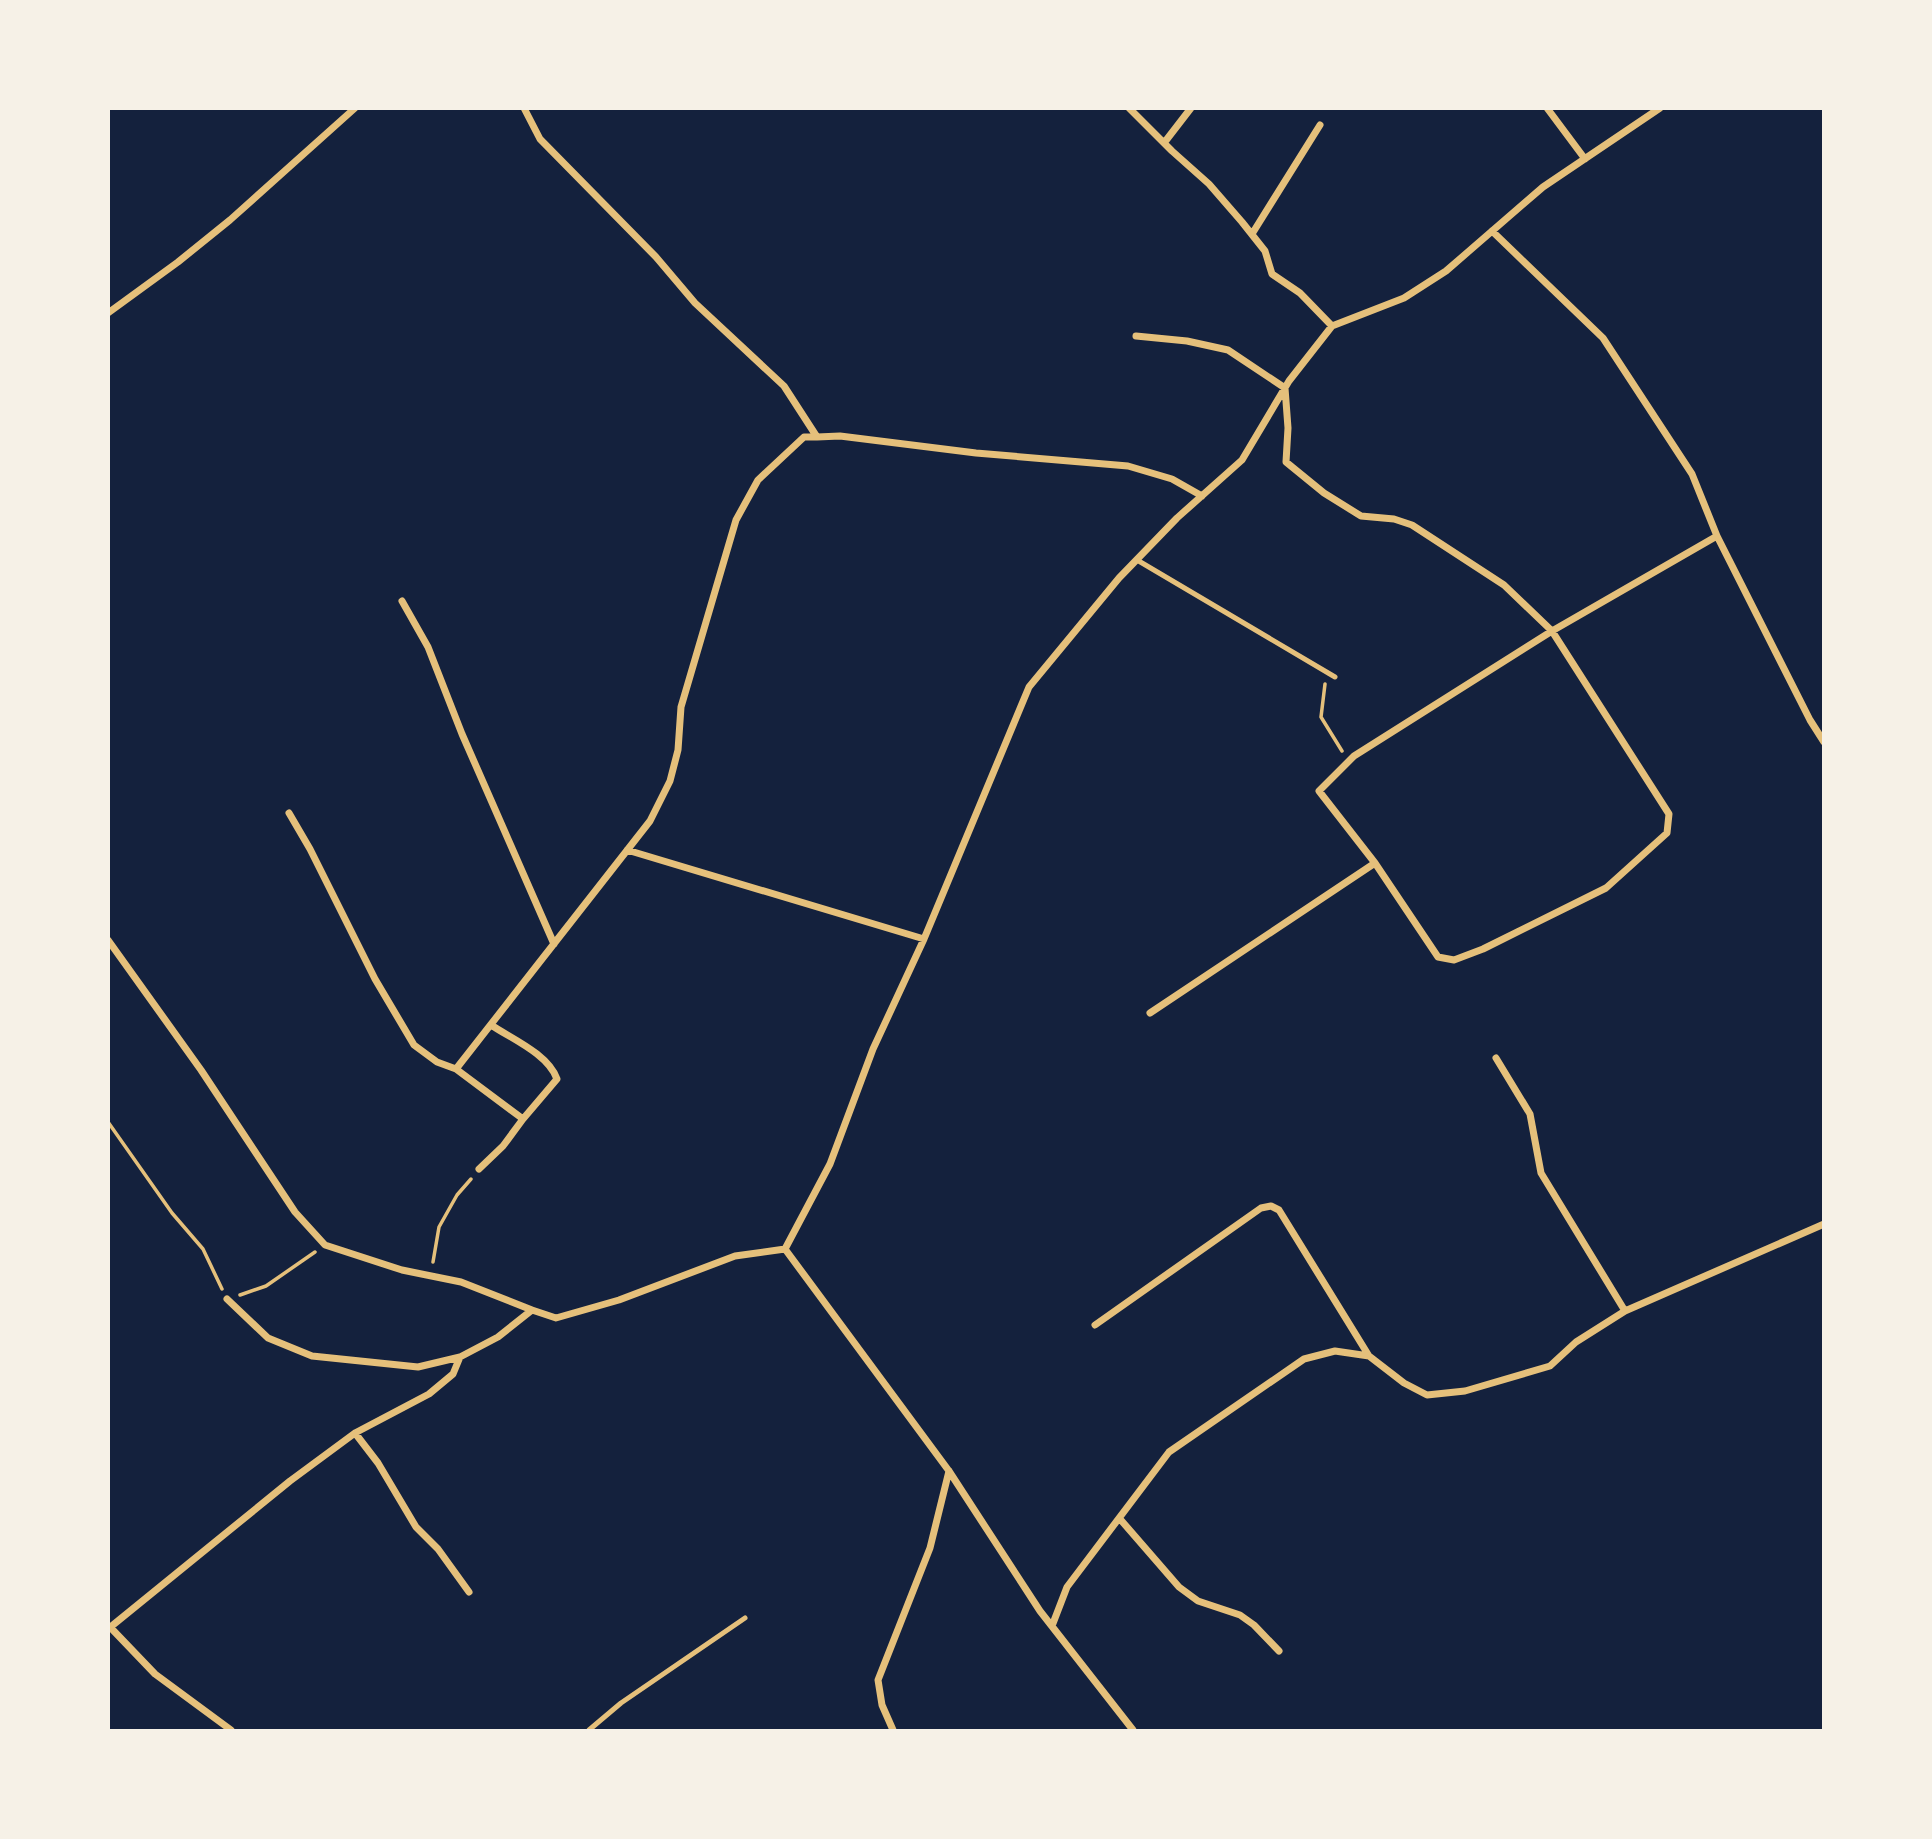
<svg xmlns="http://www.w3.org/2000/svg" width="1932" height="1839" font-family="Quicksand,sans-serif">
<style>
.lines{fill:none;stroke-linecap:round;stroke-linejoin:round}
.path{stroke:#e5c07b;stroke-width:3.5}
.service{stroke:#e5c07b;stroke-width:5}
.minor{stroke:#e5c07b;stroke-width:7}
</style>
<rect width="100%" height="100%" fill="#14213d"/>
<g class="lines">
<!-- path -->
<path class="path" d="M1325 684 1321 717 1342 751
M108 1122 172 1213 203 1249 222 1289
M433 1262 439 1227 457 1195 471 1179
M240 1295 266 1286 315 1252"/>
<!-- service -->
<path class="service" d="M1137 560 1335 677
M589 1730 621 1703 745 1618"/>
<!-- minor -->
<path class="minor" d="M524 108 540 139 656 257 695 303 784 386 817 437 840 436 976 453 1128 466 1172 479 1202 496
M1129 108 1172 151 1209 184 1242 222 1265 251 1272 274 1300 293 1332 326
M1547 108 1585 159
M1164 143 1191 108
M1492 231 1603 338 1692 474 1717 536 1810 720 1824 742
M1252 234 1320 125
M108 313 178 262 230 220 355 108
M1136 336 1187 341 1228 350 1285 388 1288 428 1286 462 1324 493 1361 516 1394 519 1412 525 1504 585 1552 631 1669 814 1667 833 1606 888 1483 949 1454 960 1438 957 1375 863
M402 601 428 647 462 734 554 944
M289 813 310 849 375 979 414 1045 437 1062 456 1069
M627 850 924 939
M108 940 201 1070 295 1212 325 1245 402 1270 461 1282 532 1310
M1150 1013 1375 863 1319 791 1354 756 1552 631 1717 536
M491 1025C512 1039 548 1054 557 1079L523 1119
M1496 1058 1530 1114 1541 1173 1625 1311
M479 1169 503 1146 523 1119 456 1069 650 821 670 781 678 750 681 707 736 520 758 480 804 437H817
M785 1249 830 1164 873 1049 924 939 1029 687 1119 578 1177 518 1242 460 1289 381 1332 326 1404 298 1446 271 1543 187 1660 108
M785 1249 949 1471 1040 1611 1133 1730
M227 1299 268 1338 312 1356 418 1367 460 1357
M1095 1325 1261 1208 1271 1206 1279 1210 1369 1356
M355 1433 378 1463 416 1527 438 1549 469 1592
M1120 1519 1179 1587 1198 1601 1240 1615 1254 1625 1279 1651
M1052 1626 1067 1587 1169 1452 1304 1359 1335 1351 1369 1356 1404 1383 1427 1395 1465 1391 1550 1366 1576 1342 1625 1311 1824 1224
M110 1627 155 1674 231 1730
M108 1629 290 1481 355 1433 429 1394 453 1374 460 1357 498 1337 532 1310 556 1318 619 1300 735 1256 785 1249
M893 1730 882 1705 878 1680 930 1548 949 1471"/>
</g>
<!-- border -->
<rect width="1932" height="1839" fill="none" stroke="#f6f1e7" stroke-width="220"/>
</svg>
